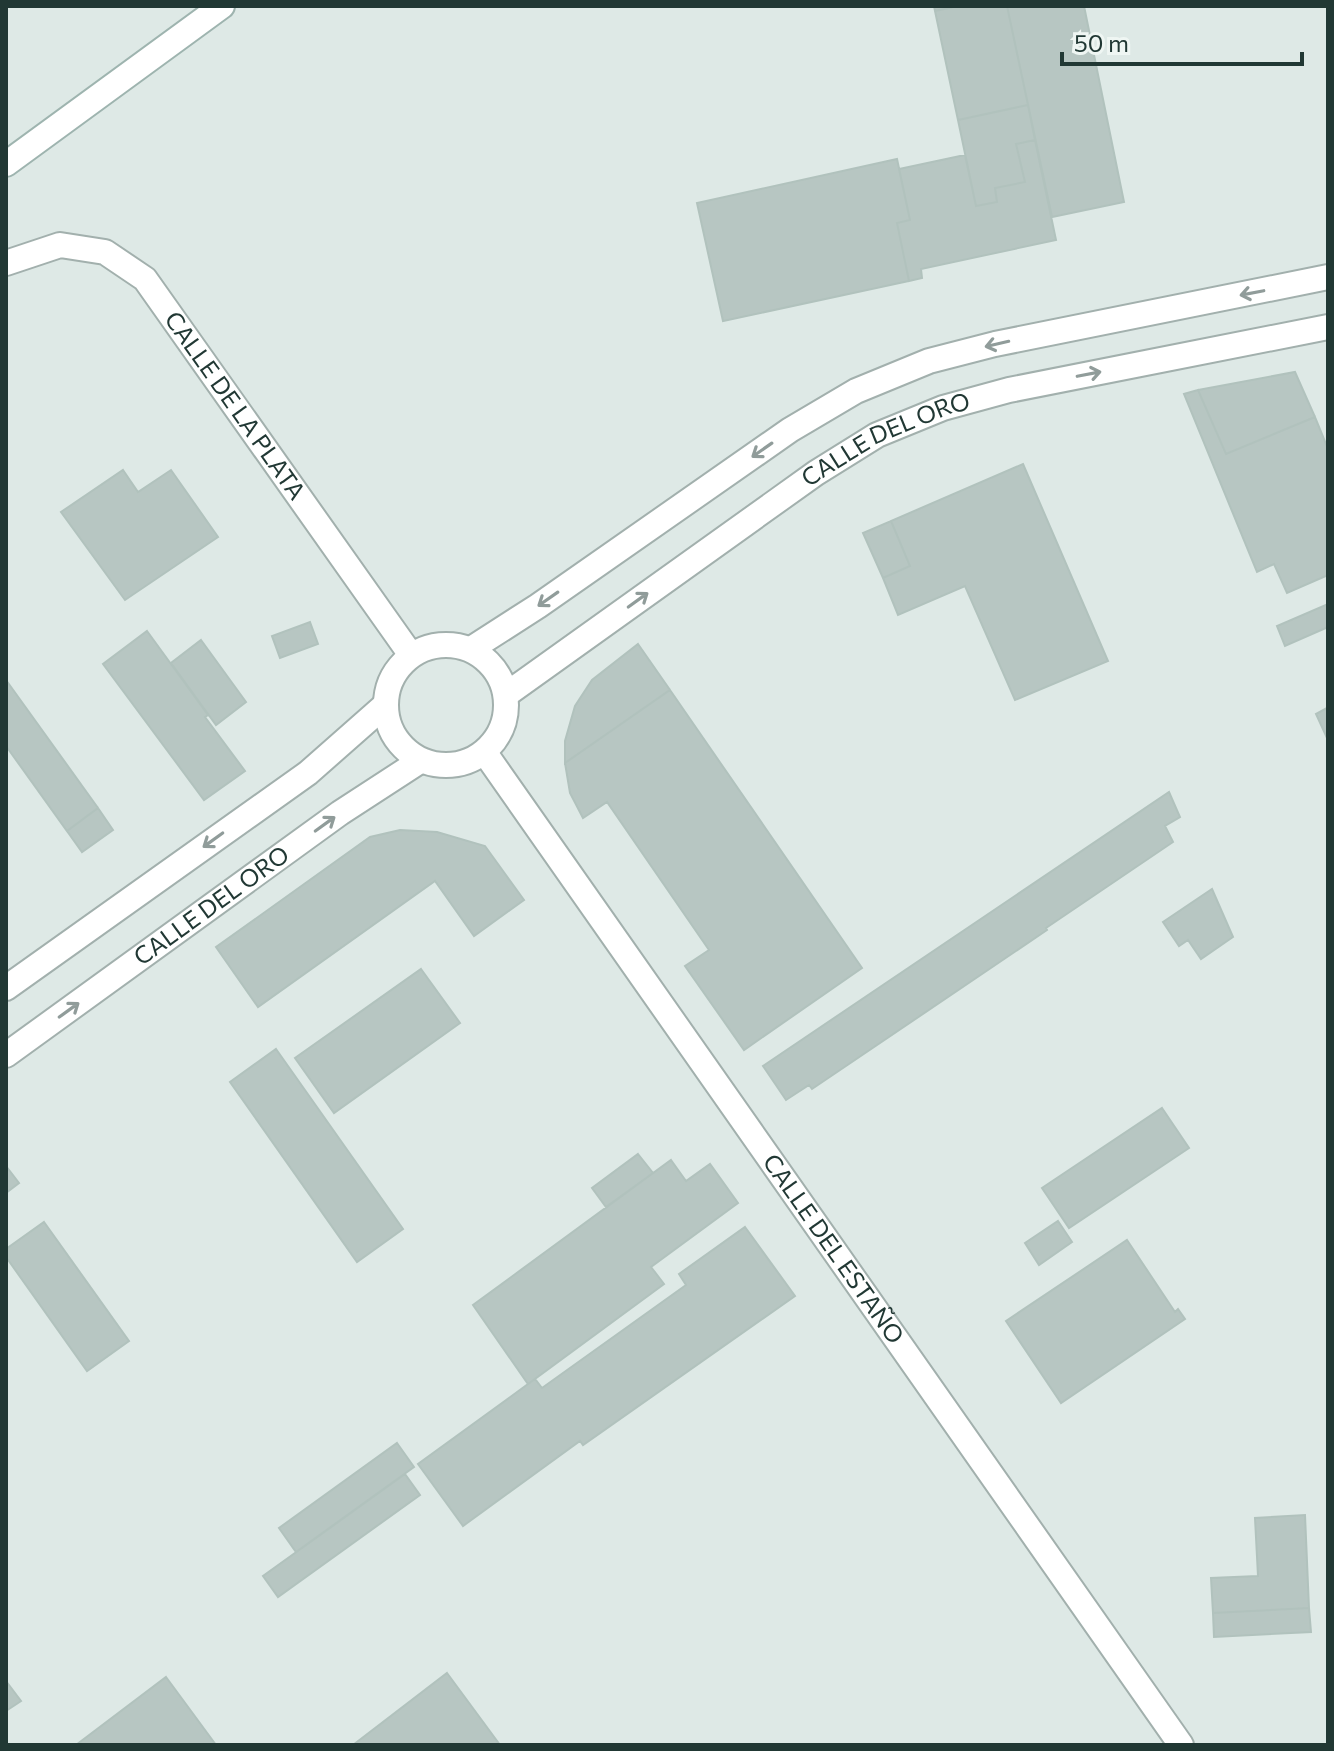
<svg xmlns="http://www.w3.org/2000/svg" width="1334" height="1751" font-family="Commissioner,sans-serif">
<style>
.building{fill:#b7c6c2;stroke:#b1c2bd;stroke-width:2}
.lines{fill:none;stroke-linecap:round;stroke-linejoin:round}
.minor-casing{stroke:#a2b0ad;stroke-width:28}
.secondary-casing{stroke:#9eb4af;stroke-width:28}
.minor{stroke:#fff;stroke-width:24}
.secondary{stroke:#fff;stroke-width:24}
.oneway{stroke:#909c9a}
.labels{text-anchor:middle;stroke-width:6;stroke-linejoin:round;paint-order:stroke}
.street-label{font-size:24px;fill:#213834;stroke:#eff6f3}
</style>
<rect width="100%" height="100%" fill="#dee9e6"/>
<!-- building -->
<path class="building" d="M934 6H958L935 11Z
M958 6H1007L1028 105 958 120 935 11Z
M1007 6H1084L1124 202 1052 217Z
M1028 105 1035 140 1016 144 1025 182 995 188 997 202 976 206 958 120Z
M1035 140 1056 240 921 269 922 278 909 281 897 223 910 220 899 169 965 155 976 206 997 202 995 188 1025 182 1016 144Z
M897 159 910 220 897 223 909 281 723 321 697 203Z
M1295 372 1315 417 1226 454 1198 390Z
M1198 390 1226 454 1315 417 1328 449V575L1287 593 1274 564 1257 572 1184 394Z
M1023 464 1108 661 1015 700 965 586 898 615 883 578 910 566 891 521Z
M123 470 138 492 171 470 218 537 125 600 61 512Z
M891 521 910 566 883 578 863 533Z
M1328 604V627L1285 646 1277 626Z
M310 622 318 644 280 658 272 636Z
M147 631 208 715 205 717 245 771 204 800 103 664Z
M201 640 246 702 216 725 171 663Z
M638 644 670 690 565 763V741L575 706 592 680Z
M6 680 98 808 67 831 6 746Z
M670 690 862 968 744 1050 685 966 709 950 607 802 583 818 570 793 565 763Z
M1327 708 1328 737 1327 738 1316 714Z
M1169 792 1180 817 1165 826 1173 842 1046 928 1047 930 812 1089 809 1085 786 1100 763 1066Z
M98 808 113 830 82 852 67 831Z
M400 830 437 832 485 846 524 900 474 936 435 881 258 1007 216 947 370 837Z
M1212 889 1233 937 1201 959 1188 940 1179 946 1163 922Z
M421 969 460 1023 334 1113 295 1058Z
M276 1049 403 1229 357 1262 230 1082Z
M1162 1108 1189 1148 1069 1228 1042 1188Z
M638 1154 653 1173 606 1207 592 1188Z
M671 1160 686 1181 710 1164 738 1203 651 1267 664 1284 528 1384 473 1305Z
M6 1166 19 1183 6 1193Z
M1058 1221 1072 1242 1039 1265 1025 1243Z
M44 1222 129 1341 87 1371 6 1257V1249Z
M745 1227 795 1296 583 1445 580 1441 463 1526 418 1464 535 1379 542 1388 686 1285 679 1274Z
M1127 1240 1175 1312 1178 1309 1185 1319 1061 1403 1006 1321Z
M397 1443 414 1467 296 1552 279 1528Z
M405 1474 420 1495 278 1597 263 1576Z
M1305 1515 1309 1608 1213 1613 1211 1578 1258 1576 1255 1518Z
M1309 1608 1311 1632 1214 1637 1213 1613Z
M447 1673 500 1745H353Z
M166 1677 216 1745H76Z
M6 1681 21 1701 6 1711Z"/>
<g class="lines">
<defs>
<g id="minor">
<path id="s1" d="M6 263 60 245 105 252 145 279 411 655"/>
<circle cx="446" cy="705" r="60"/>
<path d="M471 649 538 606 790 430 856 391 929 361 995 344 1328 277"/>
<path id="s2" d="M507 694 816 473 877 435 943 408 1009 390 1328 327"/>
<path id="s3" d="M485 753 1181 1745"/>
<path d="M6 988 308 773 384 706"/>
<path id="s4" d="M6 1055 340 813 420 761"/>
</g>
<path id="secondary" d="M6 164 222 6"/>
</defs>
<!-- minor casing -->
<use href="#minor" class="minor-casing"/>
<!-- secondary casing -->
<use href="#secondary" class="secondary-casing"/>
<!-- minor -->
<use href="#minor" class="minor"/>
<!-- secondary -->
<use href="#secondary" class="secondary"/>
</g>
<!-- one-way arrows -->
<defs><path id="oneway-shaft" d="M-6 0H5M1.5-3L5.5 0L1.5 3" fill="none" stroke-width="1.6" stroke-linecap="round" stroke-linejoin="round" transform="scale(2)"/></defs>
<g class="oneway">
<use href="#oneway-shaft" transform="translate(1252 293) rotate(169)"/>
<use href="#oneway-shaft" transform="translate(997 344) rotate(167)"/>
<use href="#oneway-shaft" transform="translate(1089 374) rotate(-11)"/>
<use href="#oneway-shaft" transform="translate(762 450) rotate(145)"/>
<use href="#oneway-shaft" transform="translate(548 599) rotate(145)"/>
<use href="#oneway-shaft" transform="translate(638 600) rotate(-36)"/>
<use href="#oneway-shaft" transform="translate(325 824) rotate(-36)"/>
<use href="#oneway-shaft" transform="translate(213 840) rotate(144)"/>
<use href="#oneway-shaft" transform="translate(69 1010) rotate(-36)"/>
</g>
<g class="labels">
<!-- street labels -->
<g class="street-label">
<text dy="8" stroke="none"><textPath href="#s1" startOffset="306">CALLE DE LA PLATA</textPath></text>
<text dy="8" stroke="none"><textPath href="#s2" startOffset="458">CALLE DEL ORO</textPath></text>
<text dy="8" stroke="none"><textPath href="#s4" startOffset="254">CALLE DEL ORO</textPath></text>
<text dy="8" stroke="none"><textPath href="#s3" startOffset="606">CALLE DEL ESTAÑO</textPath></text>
</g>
</g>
<!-- border -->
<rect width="1334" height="1751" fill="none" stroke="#213834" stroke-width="16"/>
<!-- scale -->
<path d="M1062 52v12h240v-12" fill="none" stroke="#213834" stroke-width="4"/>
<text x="1074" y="52" font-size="24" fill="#213834" stroke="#eff6f3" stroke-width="6" paint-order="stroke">50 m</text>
</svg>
